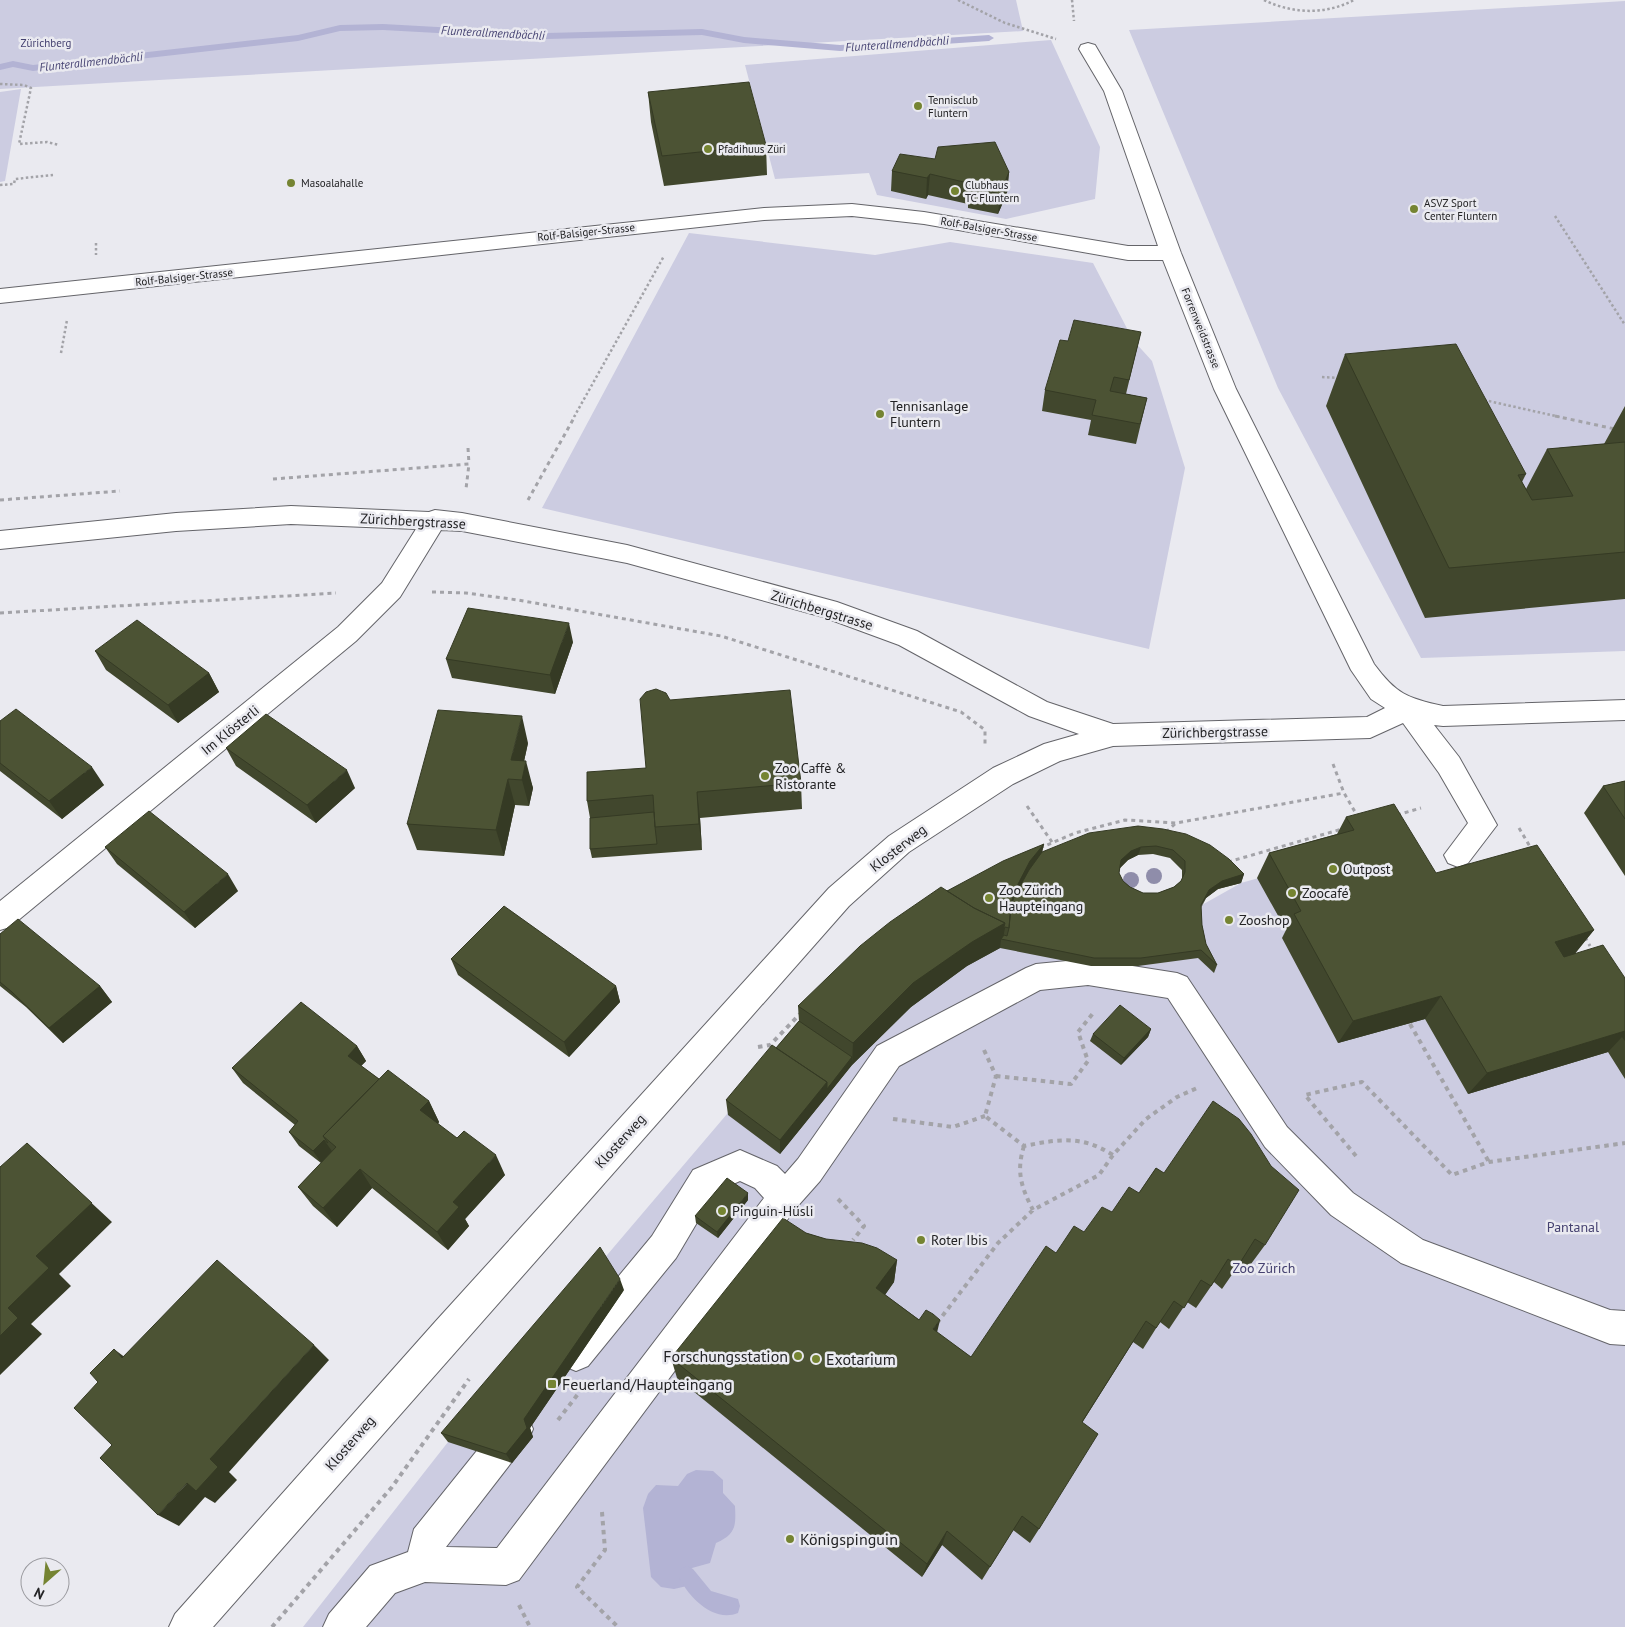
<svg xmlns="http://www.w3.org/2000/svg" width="1625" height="1627" font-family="'PT Sans',sans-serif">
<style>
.green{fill:#cccce1}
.water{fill:#b3b3d4}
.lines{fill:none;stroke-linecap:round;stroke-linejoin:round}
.stream{fill:#b3b3d4;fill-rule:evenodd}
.minor-casing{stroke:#646469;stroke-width:2}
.path-far2{stroke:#a3a3a8;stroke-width:2.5;stroke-dasharray:2.5 2.5;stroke-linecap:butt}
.path-far1{stroke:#a3a3a8;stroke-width:3;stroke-dasharray:4 4;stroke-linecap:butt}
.path{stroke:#a3a3a8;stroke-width:4;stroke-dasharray:4.5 4.5;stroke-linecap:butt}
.minor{fill:#fff;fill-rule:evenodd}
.tree{fill:#8f8daa}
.wall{fill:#41472d;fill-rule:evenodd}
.shaded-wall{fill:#353a24}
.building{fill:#4c5334;stroke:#353a24;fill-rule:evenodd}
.poi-dot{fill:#758432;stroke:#eaeaf0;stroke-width:2}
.labels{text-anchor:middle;stroke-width:5;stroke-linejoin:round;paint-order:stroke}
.far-park-label{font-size:11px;fill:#454170;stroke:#eaeaf0}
.far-poi-label{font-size:11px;fill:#232325;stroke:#eaeaf0;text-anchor:start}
.far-street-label{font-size:11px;fill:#232325;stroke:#eaeaf0}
.far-water-label{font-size:12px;font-style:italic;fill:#474473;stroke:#eaeaf0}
.poi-label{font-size:14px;fill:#232325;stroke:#eaeaf0;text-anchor:start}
.street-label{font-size:14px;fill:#232325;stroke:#eaeaf0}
.park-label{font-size:14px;fill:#454170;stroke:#eaeaf0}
.near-poi-label{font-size:16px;fill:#232325;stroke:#eaeaf0;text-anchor:start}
</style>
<rect width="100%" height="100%" fill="#eaeaf0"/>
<!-- green -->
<path class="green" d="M0 0H1016L1023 31 0 89Z
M1625 1V651L1421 658 1278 388 1129 30Z
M1051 40 1100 147 1095 199 1006 219 877 195 869 173 775 179 745 65Z
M21 89 5 181 0 182V92Z
M689 233 875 255 950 242 1093 263 1133 340 1152 361 1185 468 1149 649 542 508Z
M1340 855 1625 1035V1627H303L448 1442 773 1060 858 970 1177 919 1241 883Z"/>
<!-- water -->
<path class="water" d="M696 1470 713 1471 723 1480V1493L735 1506C736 1526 736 1534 716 1543L710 1563 692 1568 685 1578 687 1586 674 1589 661 1587 651 1577 643 1508 648 1494 656 1485 678 1486 687 1474Z"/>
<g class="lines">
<!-- stream -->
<path class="stream" d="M383 24 547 33 702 29 744 37 840 45 989 35 994 38 989 41 840 51 744 43 702 35 547 39 383 30 340 31 298 41 33 71 13 67 0 70V64L13 61 33 65 298 35 340 25Z
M687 1566 693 1569 711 1591 738 1599 740 1606 738 1613C713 1623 687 1596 678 1575L681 1569Z"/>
<defs>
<path id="minor" d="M1088 43 1095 45 1122 91 1181 253 1236 389 1374 664C1396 694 1407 698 1443 706L1625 700V720L1443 726 1434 725 1459 757 1497 825 1468 863 1458 867 1448 863 1444 855 1468 823 1439 773 1403 723 1370 738 1113 746 1060 761 1013 784 909 852 849 906 213 1627H169L175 1614 435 1322 829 888 889 836 993 768 1044 744 1079 734 1029 716 899 645 823 617 627 563 462 531 441 530 400 597 356 641 10 927 0 930V901L338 627 382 583 416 529 291 524 176 531 0 549V531L176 513 291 506 429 512 435 510 462 513 627 545 837 602 917 631 1047 702 1113 724 1367 717 1385 708 1371 699 1351 670 1214 389 1163 260H1128L924 224 852 216 764 220 0 303V289L764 208 852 204 924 212 1128 246H1158L1104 91 1079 49 1081 45Z
M1088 959 1177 973 1187 977 1287 1127 1353 1193 1423 1240 1610 1310 1625 1311V1345L1610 1344 1401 1263 1331 1215 1265 1147 1168 998 1088 985 1040 990 899 1066 820 1181 796 1208 519 1580 506 1585 425 1582 395 1593 366 1627H323L329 1614 370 1566 408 1552 414 1529 504 1417 516 1412 528 1417 533 1429 528 1441 446 1547 497 1548 764 1198 755 1188 740 1181 715 1192 676 1258 588 1366 576 1371 564 1366 559 1354 564 1342 652 1236 693 1170 740 1150 777 1166 785 1174 798 1159 877 1046 1026 968 1036 964Z"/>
</defs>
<!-- minor casing -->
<use href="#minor" class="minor-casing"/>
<!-- path-far2 -->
<path class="path-far2" d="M958 0 1005 23 1056 39
M1072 0 1074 21
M1264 0C1293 14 1325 15 1354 0
M0 84 24 85 31 88 19 144 47 142 59 145
M0 185 14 184 15 179 53 175
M1555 216 1625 325
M96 243V255
M61 353 67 320
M1322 377 1340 378
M1484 400 1560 417
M574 417 664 256"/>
<!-- path-far1 -->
<path class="path-far1" d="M1555 416 1615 429
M468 448 469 464
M273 479 469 464 466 489
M0 500 120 491
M528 500 575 416
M432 592 466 593 518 600 721 636 961 712 985 730V744
M0 613 336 593
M1333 764 1344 793 1358 817
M1027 806 1052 842
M1397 815 1421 808
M1519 828 1532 850
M1166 832 1176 823
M1040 848 1075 833 1125 820 1176 823 1344 793
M1228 862 1342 829
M1585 937 1590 946"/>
<!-- path -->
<path class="path" d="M1410 1024 1489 1162
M758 1047 770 1045 800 1014
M984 1050 996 1076 985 1116 1024 1146C1060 1139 1081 1135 1113 1155
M996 1076 1071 1084 1088 1061 1078 1032 1094 1012
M893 1119 953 1127 985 1116
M1024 1146C1016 1171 1021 1187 1033 1210
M1356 1156 1305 1095 1362 1082 1452 1175 1489 1162 1625 1143
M838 1199 864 1226 853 1240
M937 1323 998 1243 1033 1210 1099 1175 1113 1155 1146 1119 1177 1097 1197 1088
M558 1420 578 1394
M602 1512 605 1550 577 1587 618 1627
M519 1605 530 1627
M272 1627 392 1487 469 1379"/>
<!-- minor -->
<use href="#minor" class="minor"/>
</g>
<!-- trees -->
<g class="tree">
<circle cx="1154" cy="876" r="8"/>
<circle cx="1131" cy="880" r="8"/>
</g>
<!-- wall -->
<path class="wall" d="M648 92 766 145 767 175 664 186 651 122Z
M892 171 1009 172 1007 193 998 214 968 208V204L928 195 926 199 891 191Z
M1141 332 1126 394 1147 398 1136 444 1088 435 1091 420 1042 411 1045 390 1068 341Z
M1345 354 1526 474 1522 482 1526 489 1547 449 1604 444 1625 406V599L1425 618 1326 406Z
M573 642 555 694 452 678 446 659Z
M95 651 209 673 219 692 178 723 106 670Z
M670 700 801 783 802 809 700 818 702 850 592 858 590 849V818L587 801 646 768Z
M0 721 104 785 62 819 0 771Z
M528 743 524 761 533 788 529 806 515 805 504 856 417 850 407 824Z
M226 748 355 788 316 823 236 766Z
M1625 781V876L1584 813 1603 786Z
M1346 817 1436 873 1594 930 1574 954 1625 978V1079L1608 1052 1468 1094 1425 1019 1338 1043 1282 938 1286 930 1257 878 1269 853 1337 834Z
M1138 826 1244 874 1241 883 1218 889 1206 898 1201 907 1202 925 1206 944 1217 965 1214 973 1198 958 1138 966H1091L1000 948 967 966 911 1007 852 1065 827 1096 780 1154 728 1115 726 1100 776 1048 799 1021 798 1006 947 891 1044 844 1042 852ZM1153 854 1170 858 1182 870V879L1181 881 1174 887 1158 893H1143L1130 887 1123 881 1119 873 1120 868 1128 860 1138 855Z
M105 847 238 891 195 928 117 864Z
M0 934 100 986 112 1002 63 1043 26 1007 0 986Z
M451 959 616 986 620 1002 569 1057 458 975Z
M1151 1029 1148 1037 1121 1065 1090 1041 1093 1034Z
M357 1046 366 1061 361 1066 379 1079 429 1101 439 1122 438 1124 505 1175 465 1219 469 1226 448 1250 372 1188 337 1227 313 1206 298 1187 321 1163 299 1146 289 1132 295 1125 243 1083 232 1068Z
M1156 1168 1265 1245 1248 1268 1240 1263 1222 1289 1214 1282 1196 1308 1187 1302 1169 1329 1160 1322 1143 1349 1133 1342 1082 1423 1039 1529 1030 1543 1013 1530 982 1580 942 1545 922 1577 677 1378 671 1358 806 1233 826 1239 897 1260 894 1282 885 1295 971 1357 1056 1253 1139 1193Z
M748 1200 718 1238 696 1223 695 1216Z
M624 1290 530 1428 533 1437 512 1463 448 1442 441 1433Z"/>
<!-- shaded-wall -->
<path class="shaded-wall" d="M1009 172 1007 193 998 214 1000 194Z
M930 174 928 195 926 199 927 178Z
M569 623 573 642 555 694 550 675Z
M209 673 219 692 178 723 168 705Z
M522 716 528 743 520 780 511 760Z
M526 761 533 788 529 806 522 780Z
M92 767 104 785 62 819 49 801Z
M347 770 355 788 316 823 307 805Z
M508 779 515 805 504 856 496 830Z
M697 792 700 818 702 850 699 824Z
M1044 844 1040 861 1009 916 1011 903 1016 888 1030 861Z
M1141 847 1138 855 1128 860 1119 869 1121 860 1131 851Z
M228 874 238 891 195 928 184 912Z
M1244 874 1241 883 1218 889 1206 898 1198 914 1209 890 1222 881Z
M1005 923V927L1003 940 1001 939 1000 948 967 966 911 1007 852 1065 853 1043 913 983 972 942Z
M1594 930 1574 955 1536 966 1555 942Z
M100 986 112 1002 63 1043 49 1028Z
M616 986 620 1002 569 1057 564 1042Z
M1441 996 1425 1019 1338 1043 1353 1021Z
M1151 1029 1148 1037 1121 1065 1124 1058Z
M1625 1031V1041L1622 1037 1608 1052 1468 1094 1487 1073Z
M357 1046 366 1061 356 1071 348 1056Z
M852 1057V1065L827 1096 780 1154V1140L827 1082Z
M429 1101 439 1122 431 1131 420 1110Z
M324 1140 334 1154 323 1165 313 1151Z
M27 1143 112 1222 59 1274 71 1286 31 1324 42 1334 0 1375V1336L8 1308 36 1256Z
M496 1155 505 1175 465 1219 469 1226 448 1250 437 1232 453 1202Z
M360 1169 372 1188 337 1227 323 1208Z
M748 1193V1200L718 1238 717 1232Z
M897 1260 894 1282 874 1310 876 1288Z
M620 1279 624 1290 530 1428 533 1437 512 1463 506 1454 524 1419Z
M940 1320 935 1341 933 1329Z
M314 1345 329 1360 229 1472 237 1480 215 1503 205 1497 179 1526 158 1515Z
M114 1349 135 1365 122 1358Z
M947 1531 942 1545 922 1577 927 1564Z"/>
<!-- building -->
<path class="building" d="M749 82 766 145 662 156 648 92Z
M995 142 1009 172 1000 194 970 187 972 184 930 174 927 178 892 171 900 154 935 159 938 147Z
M1074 320 1141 332 1129 380 1114 377 1110 391 1147 398 1140 424 1092 415 1096 400 1045 390 1060 340 1068 341Z
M1456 344 1526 474 1518 475 1532 500 1573 496 1547 449 1625 442V552L1449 568 1345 354Z
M468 608 569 623 550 675 446 659Z
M137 620 209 673 168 705 95 651Z
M656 689 666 693 670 700 790 690 801 783 697 792 699 824 655 827 653 795 587 801V772L646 768 640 699 646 692Z
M16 709 92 767 49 801 0 763V721Z
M438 710 522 716 511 760 526 761 522 780 508 779 496 830 407 824Z
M266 714 347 770 307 805 226 748Z
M1625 781V819L1603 786Z
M1394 804 1436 873 1537 845 1594 930 1555 942 1564 957 1603 945 1625 978V1031L1487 1073 1441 996 1353 1021 1294 914 1301 911 1269 853 1354 830 1346 817Z
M149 811 228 874 184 912 105 847Z
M654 812 655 827 657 844 590 849V818Z
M1138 826 1163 829 1186 834 1210 845 1229 859 1244 874 1222 881 1209 890 1201 905 1202 925 1206 944 1217 965 1201 950 1141 958H1094L1001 939 1004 935 1007 936 1009 928 1011 907 1014 897 1029 870 1042 852 1089 833ZM1156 846 1173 850 1185 861V872L1181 881 1174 887 1158 893H1143L1130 887 1123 881 1119 873 1121 860 1131 851 1141 847Z
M1044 844 1030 861 1016 888 1011 903 1009 928 1005 927 1003 931 1005 923 974 908 947 891 1003 861Z
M941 887 974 908 1005 923 972 942 913 983 853 1043 798 1006 860 946 890 922Z
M504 906 616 986 564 1042 451 959Z
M18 919 100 986 49 1028 12 992 0 982V934Z
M301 1002 357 1046 348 1056 379 1079 323 1136 328 1143 324 1140 313 1151 289 1132 298 1121 232 1068Z
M1120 1005 1151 1029 1124 1058 1093 1034Z
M799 1021 852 1057 827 1089V1082L776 1048Z
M772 1045 827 1082 780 1140 726 1100Z
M388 1070 429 1101 420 1110 457 1138 464 1131 496 1155 453 1202 459 1207 437 1232 360 1169 323 1208 298 1187 336 1147 323 1136Z
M1213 1101 1239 1119 1251 1134 1271 1166 1299 1190 1265 1245 1255 1239 1238 1266 1228 1259 1211 1286 1201 1280 1184 1308 1174 1301 1156 1328 1146 1321 1082 1422 1098 1434 1039 1529 1022 1516 990 1567 947 1531 927 1564 671 1358 783 1218 806 1233 826 1239 862 1243 877 1248 897 1260 876 1288 919 1320 926 1310 933 1314 940 1320 933 1329 971 1357 1046 1246 1056 1253 1074 1226 1084 1232 1102 1207 1112 1212 1129 1187 1139 1193 1156 1168 1164 1173Z
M27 1143 92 1203 36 1256 49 1268 8 1308 18 1318 0 1336V1167Z
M727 1178 748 1193 717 1232 695 1216Z
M600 1247 620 1279 524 1419 527 1428 506 1454 441 1433Z
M217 1260 314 1345 210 1459 218 1467 196 1491 187 1483 158 1515 100 1458 112 1445 74 1408 98 1382 90 1373 114 1349 122 1358Z"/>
<!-- markers -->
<g class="poi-dot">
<circle cx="918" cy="106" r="5"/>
<circle cx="708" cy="149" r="5"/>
<circle cx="291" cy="183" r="5"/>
<circle cx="955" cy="191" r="5"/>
<circle cx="1414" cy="209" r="5"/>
<circle cx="880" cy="414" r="5"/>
<circle cx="765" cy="776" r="5"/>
<circle cx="1333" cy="869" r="5"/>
<circle cx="1292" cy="893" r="5"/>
<circle cx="989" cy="898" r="5"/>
<circle cx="1229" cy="920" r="5"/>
<circle cx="722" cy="1211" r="5"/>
<circle cx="921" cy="1240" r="5"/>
<circle cx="798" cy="1356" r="5"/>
<circle cx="816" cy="1359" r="5"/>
<rect x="547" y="1379" width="10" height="10" rx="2.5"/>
<circle cx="790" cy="1539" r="5"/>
</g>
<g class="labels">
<!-- far-park labels -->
<g class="far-park-label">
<text x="46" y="47">Zürichberg</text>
</g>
<!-- far-poi labels -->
<g class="far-poi-label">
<text x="928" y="104">Tennisclub<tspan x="928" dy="13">Fluntern</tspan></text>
<text x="718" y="153">Pfadihuus Züri</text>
<text x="301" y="187">Masoalahalle</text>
<text x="965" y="189">Clubhaus<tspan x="965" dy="13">TC Fluntern</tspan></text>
<text x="1424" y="207">ASVZ Sport<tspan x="1424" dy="13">Center Fluntern</tspan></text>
</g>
<!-- far-street labels -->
<g class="far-street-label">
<text transform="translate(989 229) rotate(10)" y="4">Rolf-Balsiger-Strasse</text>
<text transform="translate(586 232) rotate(-6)" y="4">Rolf-Balsiger-Strasse</text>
<text transform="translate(184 277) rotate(-6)" y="4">Rolf-Balsiger-Strasse</text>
<text transform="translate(1201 328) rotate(68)" y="4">Forrenweidstrasse</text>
</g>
<!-- far-water labels -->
<g class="far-water-label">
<text transform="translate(493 33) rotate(3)" y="4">Flunterallmendbächli</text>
<text transform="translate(897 44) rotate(-4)" y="4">Flunterallmendbächli</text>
<text transform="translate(91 62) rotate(-6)" y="4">Flunterallmendbächli</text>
</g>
<!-- poi labels -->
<g class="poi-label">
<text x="890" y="411">Tennisanlage<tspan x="890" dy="16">Fluntern</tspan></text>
<text x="775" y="773">Zoo Caffè &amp;<tspan x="775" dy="16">Ristorante</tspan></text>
<text x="1343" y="874">Outpost</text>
<text x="999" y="895">Zoo Zürich<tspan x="999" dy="16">Haupteingang</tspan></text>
<text x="1302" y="898">Zoocafé</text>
<text x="1239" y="925">Zooshop</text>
<text x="732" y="1216">Pinguin-Hüsli</text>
<text x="931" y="1245">Roter Ibis</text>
</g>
<!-- street labels -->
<g class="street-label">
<text transform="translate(413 521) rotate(3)" y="5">Zürichbergstrasse</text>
<text transform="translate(822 610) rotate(17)" y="5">Zürichbergstrasse</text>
<text transform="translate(230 730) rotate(-39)" y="5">Im Klösterli</text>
<text transform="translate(1215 732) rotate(-1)" y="5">Zürichbergstrasse</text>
<text transform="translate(898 848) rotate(-38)" y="5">Klosterweg</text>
<text transform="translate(620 1141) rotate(-48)" y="5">Klosterweg</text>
<text transform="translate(350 1443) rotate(-49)" y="5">Klosterweg</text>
</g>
<!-- park labels -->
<g class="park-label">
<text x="1573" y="1232">Pantanal</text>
<text x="1264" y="1273">Zoo Zürich</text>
</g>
<!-- near-poi labels -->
<g class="near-poi-label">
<text x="788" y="1362" text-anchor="end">Forschungsstation</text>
<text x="826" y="1365">Exotarium</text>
<text x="562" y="1390">Feuerland/Haupteingang</text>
<text x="800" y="1545">Königspinguin</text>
</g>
</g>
<!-- north arrow -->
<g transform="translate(45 1582) rotate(207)"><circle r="24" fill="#eaeaf0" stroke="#9a9a9f"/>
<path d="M0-4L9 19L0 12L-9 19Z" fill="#758432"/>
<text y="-8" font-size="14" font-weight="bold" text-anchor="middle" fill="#232325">N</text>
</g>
</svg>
